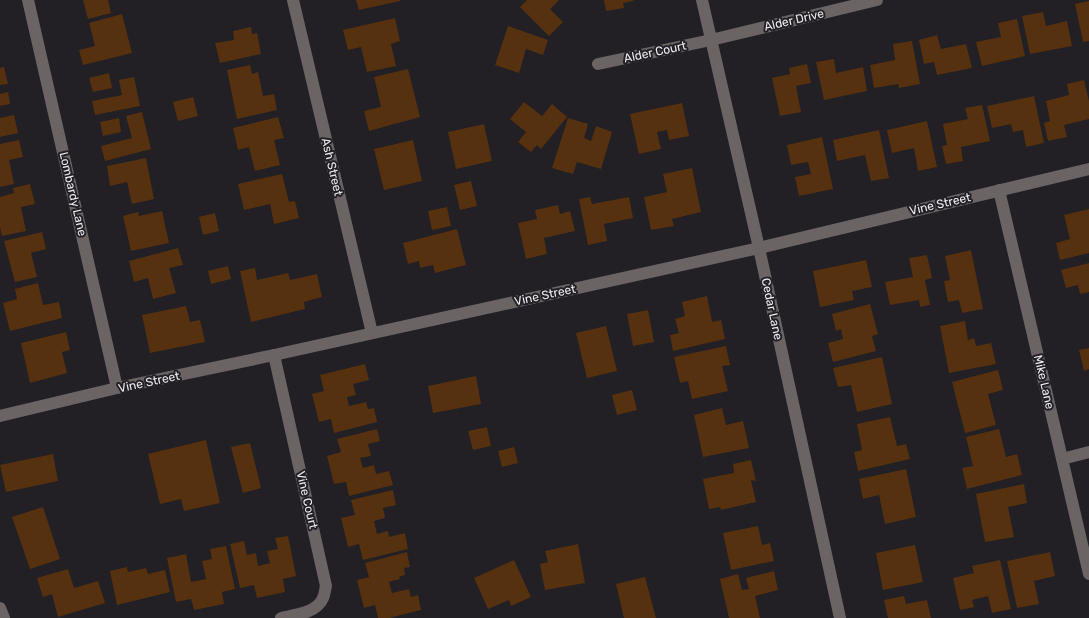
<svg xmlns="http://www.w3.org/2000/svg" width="1089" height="618" font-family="Rubik,sans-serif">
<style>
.building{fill:#55310f}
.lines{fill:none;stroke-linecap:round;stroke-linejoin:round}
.minor{stroke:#6a6564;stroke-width:12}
.tertiary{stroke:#6a6564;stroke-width:12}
.labels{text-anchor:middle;stroke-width:4;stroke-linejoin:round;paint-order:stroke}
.street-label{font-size:12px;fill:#f0edf2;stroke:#221f25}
</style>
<rect width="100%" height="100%" fill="#221f25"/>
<!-- building -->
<path class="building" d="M83 0H108L111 13 88 19Z
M356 0H400V1L359 10Z
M527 0H559L550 9 563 22 549 36 520 7Z
M604 0H633V1L623 3 624 8 606 11Z
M1089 1V41L1083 42 1075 4Z
M1043 12 1046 26 1067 21 1072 46 1030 54 1022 16Z
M122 14 132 53 83 65 79 50 95 46 89 23Z
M395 18 400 41 391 44 396 66 367 72 361 47 348 50 343 30Z
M1017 19 1025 56 982 66 976 42 1001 37 998 23Z
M508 26 548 40 543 55 526 49 519 73 495 65Z
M251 27 252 34 257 33 261 54 220 63 215 43 234 40 233 31Z
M937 35 941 49 966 44 972 68 937 75 934 62 924 64 919 40Z
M912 41 920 84 899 88 898 84 874 88 870 65 895 60 893 44Z
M834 59 836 73 863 67 867 91 824 100 816 62Z
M807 64 811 83 796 86 801 112 780 116 772 78 790 74 789 68Z
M250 65 252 74 258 72 263 96 274 94 277 110 237 119 227 70Z
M4 67 8 84 0 85V68Z
M408 69 420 117 369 131 364 111 381 107 374 77Z
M109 73 112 88 93 92 89 78Z
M134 77 140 106 95 115 92 101 122 95 119 80Z
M1084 80 1089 101V119L1064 125 1067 137 1048 141 1044 123 1050 121 1046 101 1069 95 1067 84Z
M8 92 10 104 0 106V94Z
M1034 96 1044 143 1026 147 1023 130 1013 132 1011 124 992 128 987 106Z
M193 97 198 116 178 121 173 102Z
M524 102 542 116 552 104 567 117 541 149 537 145 531 152 518 142 526 132 510 119Z
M682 103 689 136 669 140 667 130 657 132 661 149 639 154 630 114Z
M982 105 990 141 961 147 963 161 946 164 942 146 947 145 943 124 968 119 965 108Z
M142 112 151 149 105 161 101 146 132 138 126 116Z
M14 115 18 133 0 137V118Z
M278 117 284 138 274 140 280 165 255 171 249 147 238 150 233 128Z
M119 118 121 132 103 136 100 122Z
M568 118 588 124 584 138 591 141 596 126 612 132 601 169 577 162 573 174 552 168Z
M927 121 937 167 918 171 914 148 892 153 887 130Z
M484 124 492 161 456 169 448 132Z
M879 130 889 178 871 181 865 155 837 161 833 140Z
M822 137 833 189 799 196 795 177 811 174 808 162 791 165 787 145Z
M19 140 23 157 9 160 14 184 0 187V144Z
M413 140 422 181 384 190 374 149Z
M146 158 154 199 132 204 127 182 110 186 107 166Z
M692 168 701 212 672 219 674 226 651 230 644 197 667 192 663 174Z
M282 174 289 202 295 201 299 218 274 224 270 204 244 210 238 184Z
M471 181 477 206 460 210 454 185Z
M30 184 35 204 21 207 26 231 2 236 0 227V197L14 193 13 188Z
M590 197 592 204 629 197 633 218 604 224 607 241 588 245 579 199Z
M558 205 560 214 570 211 575 231 544 238 547 254 526 259 518 223 537 219 535 210Z
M447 207 451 226 432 230 428 211Z
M1089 209V253L1060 260 1056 243 1070 239 1064 215Z
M162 211 169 243 131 251 123 216 138 212 139 216Z
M215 213 219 231 203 235 199 217Z
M457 229 466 265 435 273 433 265 420 268 419 261 408 264 403 243Z
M42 232 46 249 31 253 37 277 15 282 4 241Z
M178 248 183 265 169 268 176 293 153 299 148 278 134 282 129 261Z
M971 250 983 309 962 313 959 300 948 302 944 281 950 280 945 256Z
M927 255 932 278 925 280 930 305 920 307 919 300 890 305 885 282 913 277 909 258Z
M866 260 872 287 852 291 854 300 820 307 813 271Z
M1089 263V292L1080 294 1078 285 1066 288 1061 270Z
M228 266 231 279 211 284 208 271Z
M255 268 257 280 288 273 290 280 317 274 322 297 304 302 305 309 251 322 240 271Z
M38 283 43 305 59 302 62 318 10 331 3 303 17 299 15 289Z
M707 296 712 322 721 320 725 339 673 351 670 335 679 333 675 319 685 316 682 302Z
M870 304 878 334 872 336 876 351 833 362 828 343 843 339 841 329 836 331 832 314Z
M186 306 190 322 200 320 205 342 150 353 142 315Z
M648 310 654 342 633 346 627 314Z
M965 321 968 340 974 338 976 346 991 343 996 364 949 373 940 326Z
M606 326 617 371 587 378 576 333Z
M66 332 70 350 62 352 67 373 30 383 21 343Z
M726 346 730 365 722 366 728 391 692 399 688 381 680 383 674 357Z
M1089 348V369L1084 371 1079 350Z
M882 357 892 404 857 412 851 385 838 387 833 368Z
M365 364 369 380 353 384 356 395 347 397 349 406 366 402 368 409 374 408 377 422 334 433 331 419 319 422 312 394 324 391 320 375Z
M998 370 1003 390 988 394 996 425 965 433 952 382Z
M476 376 481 404 433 413 428 386Z
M632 390 637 410 617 415 612 395Z
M722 408 726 425 743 421 749 448 703 457 694 415Z
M890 417 897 446 906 444 910 459 858 471 854 452 862 450 857 424Z
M487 427 491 446 473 450 468 431Z
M377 429 380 441 368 444 371 456 360 458 363 468 374 465 376 474 389 471 393 485 349 496 346 482 334 484 327 456 341 452 337 439Z
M999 429 1006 457 1017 454 1022 475 967 489 962 468 973 466 966 437Z
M206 440 220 503 184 511 181 499 160 504 148 454Z
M250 443 261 488 243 493 231 447Z
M514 447 518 463 502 467 498 451Z
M53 454 58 481 6 492 0 465Z
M751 460 756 481 751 480 756 502 721 510 720 507 709 509 703 479 734 473 733 464Z
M906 469 916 517 885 524 879 495 863 499 859 479Z
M1024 484 1027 503 1008 507 1014 537 985 542 976 494Z
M393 490 396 505 383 508 385 518 374 521 377 534 388 531 389 537 405 533 408 549 363 560 359 544 348 547 341 518 355 515 351 500Z
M43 507 60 559 30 569 12 517Z
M758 526 762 545 770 543 774 561 731 570 723 533Z
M288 536 296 576 283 579 285 592 257 598 254 585 240 588 230 544 244 541 247 555 256 553 258 566 270 563 267 551 278 549 275 538Z
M578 544 585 583 545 590 540 564 548 562 545 551Z
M915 545 923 582 883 590 876 553Z
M226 546 235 589 222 592 224 604 194 610 191 599 176 602 167 558 186 554 191 582 206 579 202 561 212 559 210 549Z
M407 552 410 567 404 568 405 575 399 577 400 579 389 582 392 593 409 589 411 597 418 595 421 610 389 618H378L375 605 364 608 357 580 369 577 365 563Z
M1050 552 1055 576 1034 581 1039 604 1017 608 1007 561Z
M514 560 531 597 511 606 509 600 488 609 474 578Z
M1000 560 1011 609 992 613 988 596 972 600 974 607 960 610 953 578 974 573 972 566Z
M127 567 128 572 146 568 148 574 165 570 170 592 117 605 110 571Z
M68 569 74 588 98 581 105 603 58 617 52 594 43 597 37 578Z
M774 571 778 590 755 596 760 618H729L720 579 738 574 742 590 749 589 746 578Z
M645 577 656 618H624L616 584Z
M904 596 906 604 927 600 931 618H888L884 600Z"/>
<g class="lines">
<!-- minor -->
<path class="minor" d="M28 0 117 388
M293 0 372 333
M702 0 759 248 840 618
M598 64 711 40 877 0
M999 190 1089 574
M274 355 326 586C325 589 325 594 323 598 317 613 294 615 281 618
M1062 459 1089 452
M0 608 4 618"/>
<!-- tertiary -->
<path class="tertiary" d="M0 416 117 388 274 355 759 248 1089 169"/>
</g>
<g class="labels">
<!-- street labels -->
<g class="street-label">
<text transform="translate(794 20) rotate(-13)" y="4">Alder Drive</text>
<text transform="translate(655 52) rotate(-12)" y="4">Alder Court</text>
<text transform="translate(332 167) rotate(77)" y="4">Ash Street</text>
<text transform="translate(73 194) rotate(77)" y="4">Lombardy Lane</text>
<text transform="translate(940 204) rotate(-13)" y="4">Vine Street</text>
<text transform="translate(545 295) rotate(-12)" y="4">Vine Street</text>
<text transform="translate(772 309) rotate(78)" y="4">Cedar Lane</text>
<text transform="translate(149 382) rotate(-12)" y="4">Vine Street</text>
<text transform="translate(1044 382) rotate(77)" y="4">Mike Lane</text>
<text transform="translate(307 500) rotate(77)" y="4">Vine Court</text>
</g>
</g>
</svg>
